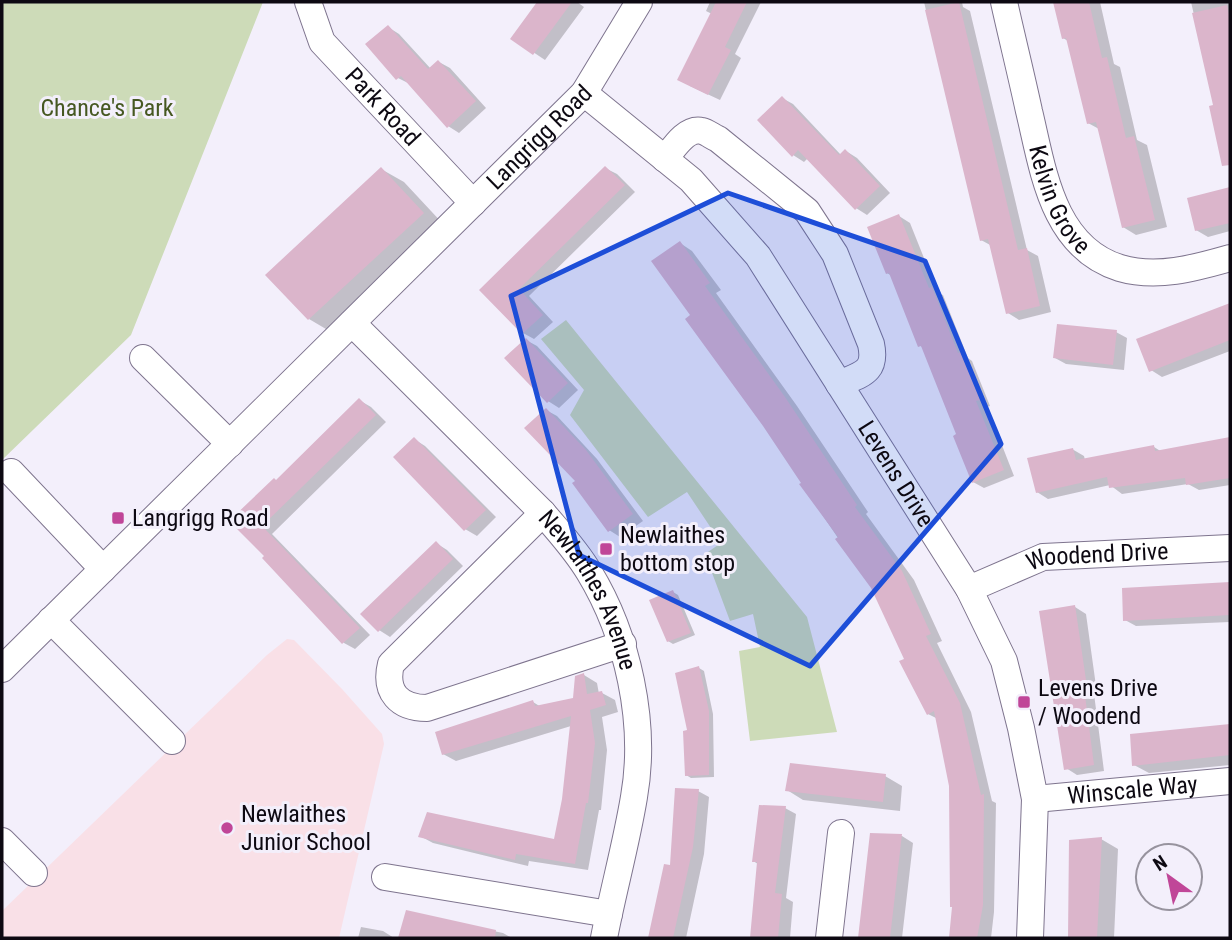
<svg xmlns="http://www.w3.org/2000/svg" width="1232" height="940" font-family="'Roboto Condensed',sans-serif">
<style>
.education{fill:#f9e0e7}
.green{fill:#cddbb8}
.shadow{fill:#0003}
.building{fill:#dbb5cb}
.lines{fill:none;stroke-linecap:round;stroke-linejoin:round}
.street-casing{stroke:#7e748e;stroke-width:28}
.street{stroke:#fff;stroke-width:26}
.marked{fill:#1d4ed8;fill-opacity:0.2;stroke:#1d4ed8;stroke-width:5;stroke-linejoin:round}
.poi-dot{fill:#c04698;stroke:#f3effb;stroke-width:2.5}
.labels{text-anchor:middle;stroke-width:6;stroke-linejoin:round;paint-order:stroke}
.street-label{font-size:24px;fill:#0d0912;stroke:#f3effb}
.park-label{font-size:24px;fill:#465821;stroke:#f3effb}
.poi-label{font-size:24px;fill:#0d0912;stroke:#f3effb;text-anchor:start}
</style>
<rect width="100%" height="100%" fill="#f3effb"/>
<!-- education -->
<path class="education" d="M287 639 294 640 342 689 382 734 384 744 339 938H2V911L267 655Z"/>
<!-- green -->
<path class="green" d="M2 2H263L131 335 2 460Z
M566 320 807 617 837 732 750 741 739 651 760 647 753 614 730 621 705 554 721 543 687 492 648 517 570 415 584 390 541 339Z"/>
<!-- shadow -->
<path class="shadow" d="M539 2H577L584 7 545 60 512 38Z
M710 2H761L735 54 741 58 720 100 690 86 712 14 706 11Z
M924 2H962L963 7 970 11 1027 250 1038 256 1051 312 1019 320 1008 313 992 246 981 240Z
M1055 2H1100L1114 64 1120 67 1137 140 1147 145 1167 227 1136 235 1123 227 1099 129 1088 123 1068 41 1063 38Z
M1191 2H1230V155L1221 150 1215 106Z
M388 27 399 34 431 69 439 62 450 68 486 108 459 133 448 126 410 84 398 78Z
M782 98 793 104 841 155 846 151 857 158 890 193 867 215 856 208 808 158 804 162 793 155Z
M605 168 617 174 635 192 529 296 553 322 534 339 523 333 482 290Z
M381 169 404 182 445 226 331 332 309 319Z
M1230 189V231L1208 237 1196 230 1189 199Z
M899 216 910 223 938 293 943 295 968 358 972 361 990 406 987 407 1014 476 984 488 973 482 958 435 924 348 919 345 892 276 887 273Z
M680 243 692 251 721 290 716 293 797 406 868 512 866 514 914 580 942 641 937 643 971 712 992 801 996 803 994 912 991 938H951L954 908 951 786 938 719 928 714 906 660 872 588 802 485 804 483 693 316Z
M1230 306V351L1162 377 1151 370 1139 340Z
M1116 332 1127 338 1124 370 1066 364 1055 358Z
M526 340 537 346 578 390 559 408 548 401Z
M359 400 371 407 386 422 272 534 370 635 355 649 344 643 265 558 267 556 231 521 276 482Z
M546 410 557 416 597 459 643 521 620 537 609 530 577 481Z
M414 439 425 446 496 517 477 536 465 529Z
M1230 439V485L1199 490 1188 484 1122 494 1110 485 1048 499 1037 492 1072 449 1084 456 1085 460 1154 447 1162 452Z
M436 543 447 550 463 566 390 637 379 630Z
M1230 584V622L1136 626 1125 620 1123 590Z
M673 592 678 595 695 635 673 644 668 641Z
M1075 607 1086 614 1096 686H1093L1104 771 1077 775 1066 768Z
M699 668 704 671 713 714 714 777 691 778 686 775Z
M584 675 597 683 599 694 602 693 615 700 618 712 602 717 607 750 601 810H599L588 870 529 861 528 866 433 843 420 836 555 841 563 800 571 726 456 761 443 754 533 702 541 707 574 699Z
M1230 726V765L1149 773 1134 765 1132 736Z
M885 776 902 786 900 811 803 800 787 790Z
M698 791 709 797 704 854 686 938H650L666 866 672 867Z
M785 808 796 814 786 898 793 902 790 938H752L758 864 753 861Z
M871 835 902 836 913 843 902 938H860Z
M1101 839 1118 849 1114 938H1070V841Z
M407 913 503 933 512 938H405L401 936Z
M361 927 383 931 394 938H358Z"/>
<!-- building -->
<path class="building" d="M537 2H572L533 55 510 39Z
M716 2H747L725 47 731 50 708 95 677 80Z
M959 2 1018 250 1027 248 1040 306 1006 314 988 239 980 241 925 10Z
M1053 2H1089L1102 58 1107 57 1126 138 1134 136 1155 220 1122 228 1096 122 1087 124 1066 38 1062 39Z
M1227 5 1230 18V165L1222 166 1209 106 1213 105 1192 13Z
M388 25 428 69 438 60 476 101 447 128 401 76 396 80 365 44Z
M782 96 839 155 845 149 880 186 855 210 798 150 792 157 757 120Z
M605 166 625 185 519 289 543 315 522 334 479 290Z
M381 167 424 213 308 320 265 275Z
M1230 187V223L1195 231 1187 198Z
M899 214 929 288 932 287 958 353 961 352 980 400 976 401 1004 470 972 483 953 436 956 434 921 346 918 347 889 273 886 274 867 227Z
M680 241 710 283 705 286 785 397 857 505 855 507 902 571 931 634 926 636 960 703 981 795 984 794 983 905 977 938H949L952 907H950L949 786 934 711 927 715 899 661 904 659 871 588 835 539 838 537 799 484 801 483 763 426 685 319 690 315 651 261Z
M1230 303V340L1149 372 1136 339Z
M1057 324 1117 330 1113 365 1053 358Z
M526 338 568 383 547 403 504 358Z
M359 398 376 415 262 526 360 628 342 644 262 558 264 556 229 521 274 478 276 480Z
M546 408 586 450 633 514 608 532 572 483 575 481 524 428Z
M414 437 486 510 464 531 393 457Z
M1230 437V478L1186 485 1185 478 1109 488 1107 477 1036 493 1027 458 1073 448 1076 460 1154 445 1155 451Z
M436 541 453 559 378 632 360 614Z
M1230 582V615L1123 621 1122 588Z
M673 590 691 633 667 642 649 600Z
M1075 605 1086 680H1083L1094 765 1064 770 1039 611Z
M699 666 709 711V775L685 776 683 731 687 730 675 673Z
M584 673 587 694 602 691 606 705 590 710 595 743 588 803H586L575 864 516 854 515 860 418 837 427 812 554 839 562 799 571 716 442 755 435 732 533 700 535 706 573 698 575 676Z
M1230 724V755L1132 766 1130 734Z
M790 763 886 774 883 802 785 791Z
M675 788 699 789 693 847 673 938H648L664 864 670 865Z
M759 805 786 806 775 893 782 894 778 938H750L757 862H752Z
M870 833 902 834 890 938H858Z
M1102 837 1097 938H1068L1069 840Z
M406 910 496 930 495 938H398Z"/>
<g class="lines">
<defs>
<g id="street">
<path id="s1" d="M308 2 322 42 473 203"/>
<path id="s2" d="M1004 2C1012 38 1021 74 1029 111 1043 169 1052 247 1120 268 1157 279 1195 268 1230 258"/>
<path id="s3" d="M584 93 691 180 758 256 969 589 1004 661 1021 728 1035 799 1030 938"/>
<path d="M665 159C673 149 686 127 702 131 707 132 713 137 718 139L807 211 835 254 871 344C877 372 862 374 839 384"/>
<path id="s4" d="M352 323 543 513C559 532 576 550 589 572 628 636 647 723 634 797 626 845 613 891 604 938"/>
<path d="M143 358 230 444"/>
<path d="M11 472 103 569"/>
<path d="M543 513 391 664C384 692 399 708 427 708L623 644"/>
<path id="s5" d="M969 589 1043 557 1230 548"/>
<path d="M51 620 172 741"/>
<path id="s6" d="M2 669 584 93 639 2"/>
<path id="s7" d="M1035 799 1230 781"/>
<path d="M2 841 34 873"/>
<path d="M385 877 609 914"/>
<path d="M829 938 841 833"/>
</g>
</defs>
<!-- street casing -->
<use href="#street" class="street-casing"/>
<!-- street -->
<use href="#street" class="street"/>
</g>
<!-- marked area -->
<path class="marked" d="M728 193 925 261 1001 444 810 666 579 555 511 296Z"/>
<!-- markers -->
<g class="poi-dot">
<rect x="111" y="511" width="14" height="14" rx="3.5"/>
<rect x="599" y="542" width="14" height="14" rx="3.5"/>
<rect x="1017" y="695" width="14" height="14" rx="3.5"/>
<circle cx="227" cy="828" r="7"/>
</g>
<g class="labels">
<!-- street labels -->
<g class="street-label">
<text dy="8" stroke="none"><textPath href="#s1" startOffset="131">Park Road</textPath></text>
<text dy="8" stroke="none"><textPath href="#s6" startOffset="756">Langrigg Road</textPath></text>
<text dy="8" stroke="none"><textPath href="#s2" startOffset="206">Kelvin Grove</textPath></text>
<text dy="8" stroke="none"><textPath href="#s3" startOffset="497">Levens Drive</textPath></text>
<text dy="8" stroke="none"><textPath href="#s5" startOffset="135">Woodend Drive</textPath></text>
<text dy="8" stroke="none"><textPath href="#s4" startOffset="360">Newlaithes Avenue</textPath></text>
<text dy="8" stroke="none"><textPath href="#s7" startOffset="98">Winscale Way</textPath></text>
</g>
<!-- park labels -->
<g class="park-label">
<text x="107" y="116">Chance's Park</text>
</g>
<!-- poi labels -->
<g class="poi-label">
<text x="132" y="526">Langrigg Road</text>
<text x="620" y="543">Newlaithes<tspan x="620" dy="28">bottom stop</tspan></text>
<text x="1038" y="696">Levens Drive<tspan x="1038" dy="28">/ Woodend</tspan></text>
<text x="241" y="822">Newlaithes<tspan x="241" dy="28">Junior School</tspan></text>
</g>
</g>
<!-- border -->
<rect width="1232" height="940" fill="none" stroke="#0d0912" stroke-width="7"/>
<!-- north arrow -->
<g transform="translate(1169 877) rotate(327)"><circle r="33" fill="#f3effb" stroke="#97939e" stroke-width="2"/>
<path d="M0-5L12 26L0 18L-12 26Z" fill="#c04698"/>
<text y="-10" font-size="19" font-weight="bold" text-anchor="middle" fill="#0d0912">N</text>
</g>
</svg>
